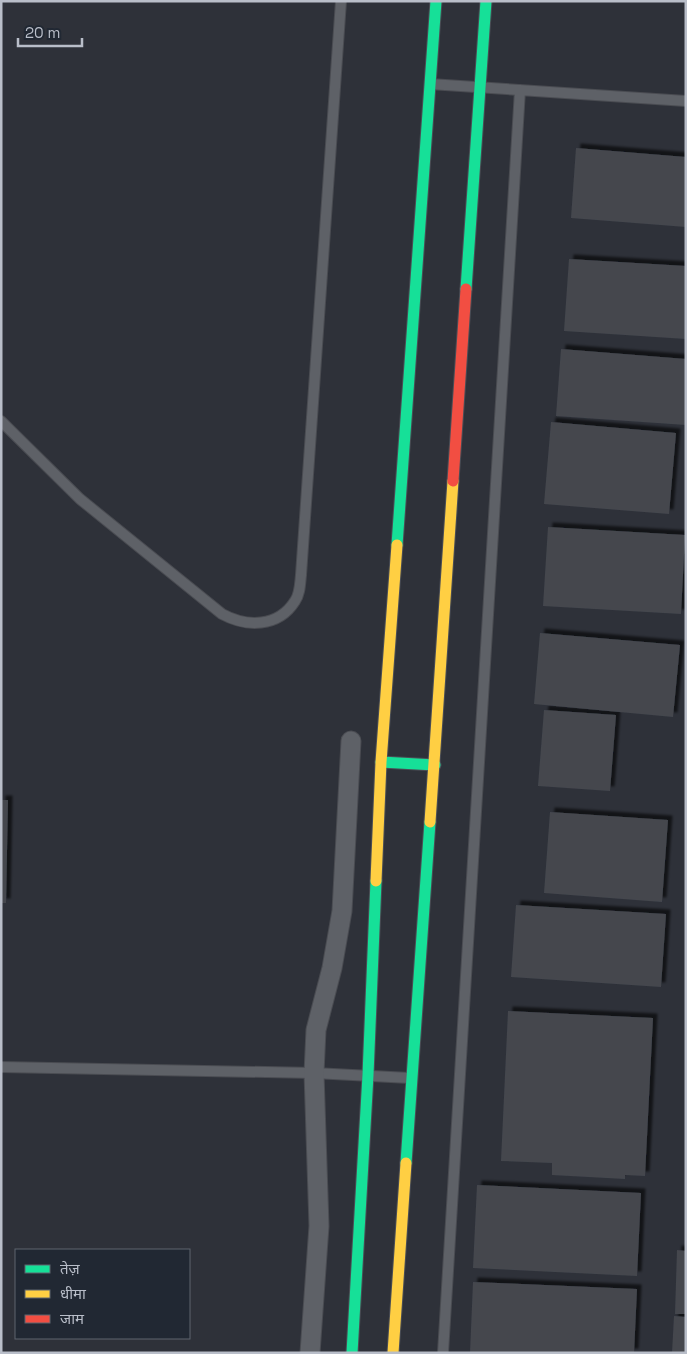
<svg xmlns="http://www.w3.org/2000/svg" width="687" height="1354" font-family="'Space Grotesk','Noto Sans Devanagari',sans-serif">
<style>
.building{fill:#44474e;filter:url(#shadow)}
.lines{fill:none;stroke-linecap:round;stroke-linejoin:round}
.lane-casing{stroke:#4a4c52;stroke-width:12}
.street-casing{stroke:#4a4c52;stroke-width:21}
.fast-casing{stroke:#4b4e56;stroke-width:13}
.slow-casing{stroke:#4b4e56;stroke-width:13}
.jam-casing{stroke:#4b4e56;stroke-width:13}
.lane{stroke:#5e6167;stroke-width:10}
.street{stroke:#5e6167;stroke-width:19}
.fast{stroke:#16e098;stroke-width:11}
.slow{stroke:#ffcf43;stroke-width:11}
.jam{stroke:#f24e42;stroke-width:11}
</style>
<defs>
<filter id="shadow"><feDropShadow dx="4.5" dy="-4.5" stdDeviation="1" flood-color="#0009"/></filter>
</defs>
<rect width="100%" height="100%" fill="#2e3139"/>
<!-- building -->
<path class="building" d="M576 148 686 157V227L571 218Z
M569 259 686 266V339L564 331Z
M561 349 686 359V425L556 416Z
M551 422 676 433 669 514 544 504Z
M548 527 685 535 681 614 543 606Z
M540 633 680 645 673 717 534 704Z
M544 710 616 715 610 791 538 786Z
M1 800H8L6 903H1Z
M550 812 668 820 662 902 544 893Z
M516 905 666 914 661 987 511 977Z
M508 1011 653 1018 645 1176 625 1175V1179L552 1175V1163L501 1161Z
M477 1185 641 1193 637 1276 473 1268Z
M677 1250 686 1251V1314H675Z
M473 1282 637 1289 634 1353H470Z
M674 1316 686 1317V1353H672Z"/>
<g class="lines">
<defs>
<path id="lane" d="M430 84 686 101
M1 421 80 499 222 614C246 627 278 628 295 601 300 594 300 584 301 575L341 1
M1 1067 314 1073 410 1078
M443 1353 520 90"/>
<path id="street" d="M310 1353 319 1226 314 1073 316 1030 332 968 342 911 351 741"/>
<path id="fast" d="M466 289 486 1
M397 545 436 1
M381 762 435 765
M406 1163 430 822
M352 1353 368 1075 376 881"/>
<path id="slow" d="M430 822 453 481
M376 881 381 762 397 545
M393 1353 406 1163"/>
<path id="jam" d="M453 481 466 289"/>
</defs>
<!-- lane casing -->
<use href="#lane" class="lane-casing"/>
<!-- street casing -->
<use href="#street" class="street-casing"/>
<!-- fast casing -->
<use href="#fast" class="fast-casing"/>
<!-- slow casing -->
<use href="#slow" class="slow-casing"/>
<!-- jam casing -->
<use href="#jam" class="jam-casing"/>
<!-- lane -->
<use href="#lane" class="lane"/>
<!-- street -->
<use href="#street" class="street"/>
<!-- fast -->
<use href="#fast" class="fast"/>
<!-- slow -->
<use href="#slow" class="slow"/>
<!-- jam -->
<use href="#jam" class="jam"/>
</g>
<!-- border -->
<rect width="687" height="1354" fill="none" stroke="#b9bec9" stroke-width="5"/>
<!-- legend -->
<rect x="15" y="1249" width="175" height="90" fill="#212833" stroke="#5e646f"/>
<rect x="25" y="1265" width="25" height="8" fill="#16e098" stroke="#5e646f"/>
<text x="60" y="1274" font-size="15" fill="#b9bec9">तेज़</text>
<rect x="25" y="1290" width="25" height="8" fill="#ffcf43" stroke="#5e646f"/>
<text x="60" y="1299" font-size="15" fill="#b9bec9">धीमा</text>
<rect x="25" y="1315" width="25" height="8" fill="#f24e42" stroke="#5e646f"/>
<text x="60" y="1324" font-size="15" fill="#b9bec9">जाम</text>
<!-- scale -->
<path d="M18 38v8h64v-8" fill="none" stroke="#b9bec9" stroke-width="2.5"/>
<text x="25" y="38" font-size="15" fill="#b9bec9" stroke="#212833" stroke-width="4" paint-order="stroke">20 m</text>
</svg>
